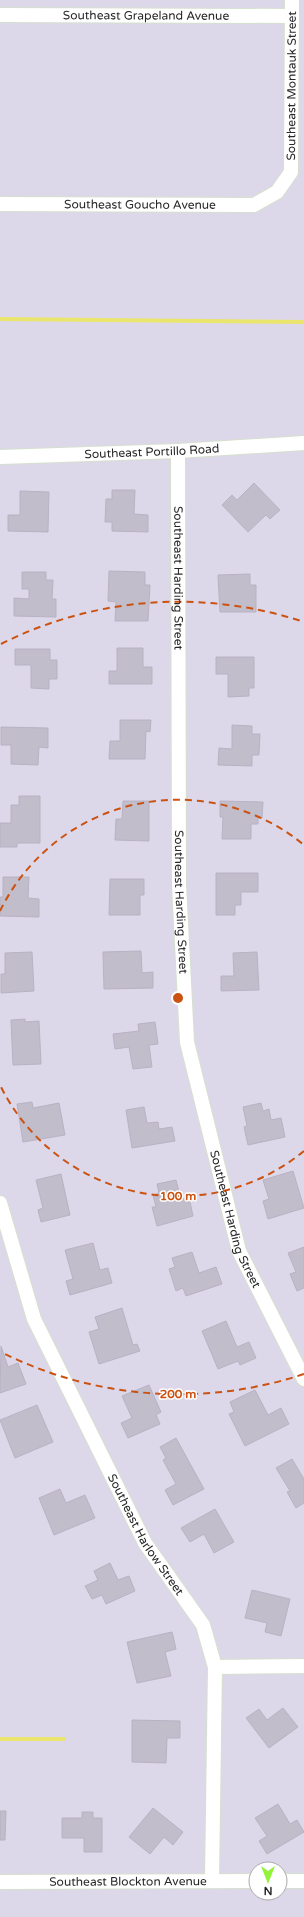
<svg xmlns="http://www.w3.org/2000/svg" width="304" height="1917" font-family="'Varela Round',sans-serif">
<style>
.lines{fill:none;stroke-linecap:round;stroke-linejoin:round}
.stream{stroke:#e9e56d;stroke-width:4}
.building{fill:#c1bdcb;stroke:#b8b2c4}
.street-casing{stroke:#d6e0ce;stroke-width:16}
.street{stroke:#fff;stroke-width:14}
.ring{fill:none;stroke:#cb5210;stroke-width:2;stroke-dasharray:7 5}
.labels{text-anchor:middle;stroke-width:3;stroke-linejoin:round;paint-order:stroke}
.street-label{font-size:12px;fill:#272727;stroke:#fff}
.centre{fill:#cb5210;stroke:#fff;stroke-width:2}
.ring-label{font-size:12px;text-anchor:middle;font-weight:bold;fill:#cb5210;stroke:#fff;stroke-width:3;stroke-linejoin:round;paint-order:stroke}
</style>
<rect width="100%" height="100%" fill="#ddd8e9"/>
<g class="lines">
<!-- stream -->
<path class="stream" d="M0 319 304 322
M0 1739H64"/>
</g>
<!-- building -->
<path class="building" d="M254 483 280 510 270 519 266 515 248 532 222 505 232 495 237 500Z
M112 490H135L134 514 148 515V532L112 531V522H105L106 499H112Z
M20 491 49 492 48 532 8 531V515H20Z
M109 571 145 572V585H150L148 621H115L116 602 108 601Z
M22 572H46V580H53L52 599H56V617L14 616V598L29 599V589H22Z
M250 574V585H256V612H220L218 575Z
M117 648H143V667H152V684H109V671H117Z
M15 649H50V660H57V679H49V689L31 688V665H15Z
M216 657H254V688H249V696L228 697V674H216Z
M120 720H151L150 732 146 731 145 759H109L110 741H120Z
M232 725 252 726V734H260L259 755H252V766L218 765 219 748 232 749Z
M1 727 48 728V748L39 747 38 765 11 764V745H1Z
M19 796H40V843H17V847H0V823H11V805H19Z
M123 801H149V841L115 840 116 819H122Z
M220 801 263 802 262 818H258V824H251V839H222L223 817H220Z
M216 873H258V892H241V905H235V915H216Z
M3 877H29L28 898 39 899V917L0 916V897H3Z
M110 879H144V895H140V915H109Z
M141 951 142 973 153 972V988L104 989 103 952Z
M32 952 34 991 1 993V974H5V953Z
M257 952 259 990 221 991V976H234L233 953Z
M25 1019V1022L39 1021 41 1064 13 1065 11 1020Z
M155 1022 158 1044 149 1045 152 1067 133 1069 129 1047 115 1049 113 1034 139 1031 138 1024Z
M32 1102 33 1108 59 1103 65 1135 23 1142 17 1104Z
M261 1103 263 1111 269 1109 271 1120 281 1118 285 1137 248 1145 244 1127 247 1126 243 1107Z
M144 1107 147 1123 158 1122 159 1129 172 1127 175 1141 132 1148 126 1110Z
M293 1171 304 1208 268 1219 263 1201 269 1199 263 1180Z
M61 1174 70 1215 41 1222 38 1210 43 1208 36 1180Z
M176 1180 181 1199 189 1197 193 1216 157 1226 152 1207H156L153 1195 159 1193 157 1184Z
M93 1243 100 1270 108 1268 112 1283 70 1295 66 1281 73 1279 65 1250Z
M304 1247V1288L297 1291 290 1274 296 1272 288 1253Z
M192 1252 199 1273 216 1267 222 1284 186 1296 183 1288 176 1291 169 1269 175 1267 172 1258Z
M122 1308 133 1345 137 1344 140 1351 99 1364 89 1332 99 1329 95 1317Z
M226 1321 237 1347 249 1342 256 1358 240 1365 238 1361 218 1369 202 1331Z
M1 1346 8 1367 18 1363 26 1384 0 1393Z
M149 1385 161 1412 156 1415 160 1424 128 1438 121 1423 132 1418 122 1396Z
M255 1390 268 1415 281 1408 289 1424 245 1446 229 1414 234 1412 230 1402Z
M37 1405 53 1442 15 1458 0 1420Z
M176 1438 204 1489 173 1505 165 1490 176 1484 163 1460 166 1458 160 1447Z
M292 1459 304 1479V1503L296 1508 287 1492 290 1491 276 1468Z
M60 1489 66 1503 85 1495 95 1518 54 1535 39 1498Z
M215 1509 234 1542 214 1553 204 1534 190 1542 181 1528Z
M110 1563 118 1580 129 1576 135 1591 106 1604 102 1595 92 1599 85 1586 98 1580 94 1571Z
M252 1590 290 1599 281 1636 265 1632 267 1623 245 1618Z
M172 1632 176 1649 165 1652 171 1676 137 1683 127 1642Z
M283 1708 298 1727 269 1748 246 1718 259 1709 267 1720Z
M132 1720 180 1721V1738H167L166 1763 132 1762Z
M278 1804 290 1824 297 1820 304 1832 267 1854 259 1841 267 1836 255 1818Z
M153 1808 183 1832 173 1845 164 1837 150 1854 129 1837Z
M0 1811H6L5 1840H0Z
M82 1812H93V1818H102V1852H84V1838H62V1818H82Z"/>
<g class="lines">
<defs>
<g id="street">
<path id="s1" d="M0 15 292 16"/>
<path id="s2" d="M0 204 254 205 277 192 291 172 292 0"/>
<path id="s3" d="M178 451 179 884 187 1042 239 1251 304 1379"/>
<path id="s4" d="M0 457 178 451 304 443"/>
<path id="s5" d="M0 1203 34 1319 145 1543 203 1625 215 1667 212 1880"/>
<path d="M215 1667 304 1666"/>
<path d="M280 1881H304"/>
<path id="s6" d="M0 1882 256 1881"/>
</g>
</defs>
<!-- street casing -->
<use href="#street" class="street-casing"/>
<!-- street -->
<use href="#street" class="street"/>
</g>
<!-- distance rings -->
<g class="ring">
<path d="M304 1151A198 198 0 0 1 0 1085M0 911A198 198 0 0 1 304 845"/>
<path d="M304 1374A396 396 0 0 1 1 1352M1 644A396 396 0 0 1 304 622"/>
</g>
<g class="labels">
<!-- street labels -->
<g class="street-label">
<text dy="4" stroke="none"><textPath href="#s1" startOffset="146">Southeast Grapeland Avenue</textPath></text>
<text dy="4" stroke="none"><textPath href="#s2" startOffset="391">Southeast Montauk Street</textPath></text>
<text dy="4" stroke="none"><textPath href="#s2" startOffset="140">Southeast Goucho Avenue</textPath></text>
<text dy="4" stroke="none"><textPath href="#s4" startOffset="152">Southeast Portillo Road</textPath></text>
<text dy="4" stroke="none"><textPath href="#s3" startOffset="127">Southeast Harding Street</textPath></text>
<text dy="4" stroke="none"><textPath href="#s3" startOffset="451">Southeast Harding Street</textPath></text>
<text dy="4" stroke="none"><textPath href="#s3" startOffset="775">Southeast Harding Street</textPath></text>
<text dy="4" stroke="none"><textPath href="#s5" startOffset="364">Southeast Harlow Street</textPath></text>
<text dy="4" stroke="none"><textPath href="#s6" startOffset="128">Southeast Blockton Avenue</textPath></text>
</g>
</g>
<circle cx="178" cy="998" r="6" class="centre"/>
<g class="ring-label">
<text x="178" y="1200">100 m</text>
<text x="178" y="1398">200 m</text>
</g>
<!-- north arrow -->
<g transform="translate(268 1881) rotate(180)"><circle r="19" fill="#ffffff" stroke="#a9a9a9"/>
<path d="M0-3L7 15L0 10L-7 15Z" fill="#93f23c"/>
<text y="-6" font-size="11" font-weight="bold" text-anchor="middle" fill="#272727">N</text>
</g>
</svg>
